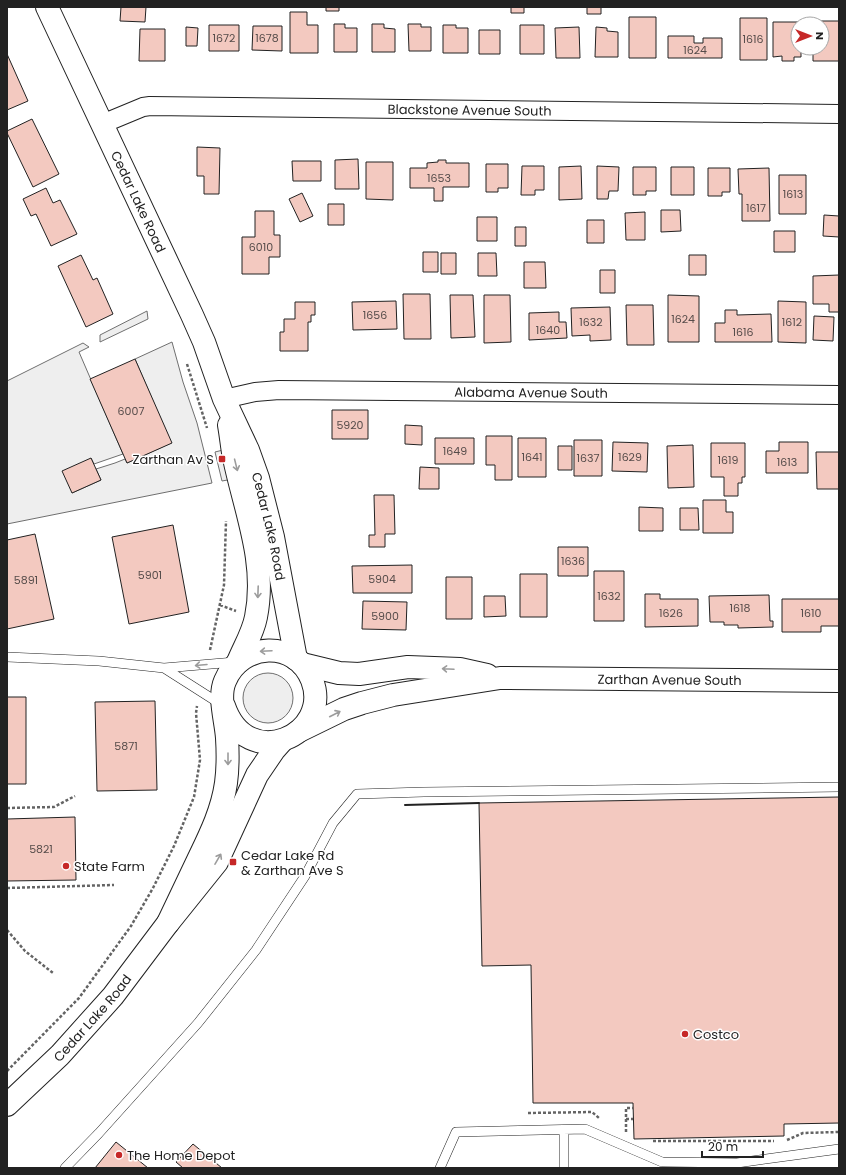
<svg xmlns="http://www.w3.org/2000/svg" width="846" height="1175" font-family="Poppins,sans-serif">
<style>
.green{fill:#eee;stroke:#6f6f6f}
.building{fill:#f3c9c0;stroke:#222}
.lines{fill:none;stroke-linecap:round;stroke-linejoin:round}
.service-casing{stroke:#222;stroke-width:10}
.minor-casing{stroke:#222;stroke-width:20}
.tertiary-casing{stroke:#222;stroke-width:24}
.path{stroke:#646464;stroke-width:2.5;stroke-dasharray:3 2;stroke-linecap:butt}
.service{stroke:#fff;stroke-width:9}
.minor{stroke:#fff;stroke-width:18}
.tertiary{stroke:#fff;stroke-width:22}
.wall{stroke:#222;stroke-width:2}
.oneway{stroke:#9c9c9c}
.poi-dot{fill:#c62828;stroke:#fff;stroke-width:1.5}
.labels{text-anchor:middle;stroke-width:3;stroke-linejoin:round;paint-order:stroke}
.number-label{font-size:11px;fill:#564c4a}
.street-label{font-size:13px;fill:#222;stroke:#fff}
.poi-label{font-size:13px;fill:#222;stroke:#fff;text-anchor:start}
</style>
<rect width="100%" height="100%" fill="#fff"/>
<!-- green -->
<path class="green" d="M147 311 148 319 100 342V335Z
M172 342 183 382 197 423 212 483 7 524V381L83 343 89 347 79 352 123 454 94 464 91 458 72 493 101 480 96 469 115 463 125 459 127 463 171 443 135 359Z
M223 450 233 479 222 481 215 452Z
M243 698a25 25 0 1 1 50 0a25 25 0 1 1-50 0Z"/>
<!-- building -->
<path class="building" d="M121 7H146L145 22 120 21Z
M326 7H339V11H326Z
M511 7H524V13H511Z
M587 7H601V14H587Z
M290 12H307V25H318V53H290Z
M629 17H656V58H629Z
M740 18H767V60H740Z
M812 21H839V61H813V48H822V24H812Z
M773 22H800L801 24H798V48H801V57H794V61H782V56L773 57Z
M334 24H345V28H357V52H334Z
M372 24H384V28L395 29V52H372Z
M408 24H421V27H431V51H409Z
M209 25H239V51H209Z
M443 25H456V28H468V53H443Z
M520 25H544V54H520Z
M253 26H282V51L252 50Z
M186 27 198 28 197 46H186Z
M579 27 580 58H556L555 28Z
M596 27 607 28V31L618 32V57H595Z
M140 29H165V61H139Z
M479 30H500V54H479Z
M668 36H694V43H703V38H722V58H668Z
M7 54 28 101 7 110Z
M32 119 59 174 33 187 7 133V131Z
M197 147 220 148 219 194H204V176H197Z
M358 159 359 189H335V160Z
M438 160H446V163H469V187H443V201H434V188H410V168H427V163L438 162Z
M292 161H321V181H293Z
M366 162H393V200L366 199Z
M486 164H508V188H498V192H486Z
M522 166H544V190H535V195H521Z
M581 166 582 199 559 200V167Z
M597 166 619 167 618 191H609L608 199H597Z
M633 167H656V191H646V195H633Z
M671 167H694V195H671Z
M708 168H730V192H722V196H708Z
M769 168 770 221H742V194H739L738 169Z
M779 175H806V214H779Z
M46 188 53 203 60 200 77 234 51 246 36 214 31 216 23 199Z
M302 193 313 216 300 222 289 199Z
M328 204H344V225H328Z
M661 210H680L681 231 661 232Z
M255 211H274V235H280V257H269V274H242V237H255Z
M645 212V240H626L625 213Z
M824 215 839 216V237L823 236Z
M477 217H497V241H477Z
M587 220H604V243H587Z
M515 227H526V246H515Z
M774 231H795V252H774Z
M423 252H438V272H423Z
M441 253H456V274H441Z
M478 253H496L497 276H478Z
M81 255 93 280 97 278 113 314 86 327 58 266Z
M689 255H706V275H689Z
M524 262H545L546 288H524Z
M600 270H615V293H600Z
M839 275V312H829V304H813V276Z
M403 294H430L431 339H404Z
M450 295H473L475 337 451 338Z
M484 295H510L511 342 484 343Z
M668 295 699 296V342H668Z
M396 301 397 329 353 330 352 302Z
M778 301 806 302V343L778 342Z
M295 302H315V315H311V322H308V351H280V332H284V319H295Z
M626 305H653L654 345H627Z
M610 307 611 340 590 341V335L572 336 571 308Z
M725 310H737V315L771 314 772 342H715V323H725Z
M559 312V322H566L567 338 529 340V313Z
M814 316 834 317 833 341 813 340Z
M135 359 172 443 127 463 90 379Z
M332 410H368V439H332Z
M405 425 422 426V445L405 444Z
M486 436H512V480H495V465H486Z
M435 438H474V464H435Z
M518 438H546V477H518Z
M574 440H602V476H574Z
M613 442 648 443 647 472 612 471Z
M779 442H808V473H766V451H779Z
M711 443H745V477H742V483H738V496H724V477H711Z
M693 445 694 487 668 488 667 446Z
M558 446H572V470H558Z
M816 452H839V489H817Z
M91 458 101 480 72 493 62 471Z
M420 467 439 468V489H419Z
M374 495H394L395 534H385V547H369V535H375Z
M703 500H726V512H733V533H703Z
M639 507 663 508V531H639Z
M680 508H698L699 530H680Z
M173 525 189 612 129 624 112 537Z
M35 534 54 619 7 629V540Z
M558 547H588V576H558Z
M412 565V593H353L352 566Z
M594 571H624V621H594Z
M520 574H547V617H520Z
M446 577H472V619H446Z
M645 594H660V599H698V626L645 627Z
M769 595 770 621H773V627L738 628V625H724V622H710L709 596Z
M484 596H505L506 616 484 617Z
M782 599H839V626H821V632H782Z
M363 601 407 602 406 630 362 629Z
M7 697H26V784H7Z
M155 701 157 790 97 791 95 702Z
M839 797V1123L784 1124V1136L634 1139 633 1103H533L531 965 482 966 479 803Z
M75 817 76 880 7 881V819Z
M116 1142 148 1168H95Z
M193 1144 222 1168H183L176 1162Z"/>
<g class="lines">
<defs>
<path id="service" d="M7 657 99 661 164 668 235 662
M164 668 222 705
M564 1130V1168
M65 1168 99 1133 198 1023 256 950 305 876 333 823 357 794 424 792 839 787
M440 1168 456 1132 585 1129 662 1162 737 1163 839 1149"/>
<g id="minor">
<path id="s1" d="M102 124 143 107 150 106 839 114"/>
<path id="s2" d="M224 399 255 392 279 390 839 395"/>
</g>
<g id="tertiary">
<path id="s3" d="M47 7 192 315 204 342 224 399 248 450 258 478 273 537 296 659"/>
<path d="M229 425C231 436 232 448 234 458 245 511 267 562 256 617 253 633 244 647 238 662"/>
<path d="M302 664 339 673 359 674 408 667 460 669 487 675"/>
<path id="s4" d="M299 731 344 709 362 703 393 695 500 678 839 681"/>
<path d="M168 923C178 902 188 881 198 860 210 835 222 811 226 783 228 768 228 754 227 738 226 721 218 697 225 681 241 642 296 639 312 680 333 735 247 774 224 706"/>
<path id="s5" d="M7 1105 60 1055 113 996 168 923 217 862 257 775 274 750 282 741"/>
</g>
</defs>
<!-- service casing -->
<use href="#service" class="service-casing"/>
<!-- minor casing -->
<use href="#minor" class="minor-casing"/>
<!-- tertiary casing -->
<use href="#tertiary" class="tertiary-casing"/>
<!-- path -->
<path class="path" d="M187 364 207 428
M220 605 236 611
M210 650 224 585 226 521
M7 808 54 807 75 796
M7 888 114 885
M7 930 25 951 53 973
M7 1071 79 998 131 926 153 888 174 846 194 797 200 760 196 713 197 706
M528 1113 592 1112 599 1118
M626 1119H633
M626 1132V1108H633
M787 1140 803 1133 839 1132
M653 1141H774"/>
<!-- service -->
<use href="#service" class="service"/>
<!-- minor -->
<use href="#minor" class="minor"/>
<!-- tertiary -->
<use href="#tertiary" class="tertiary"/>
<!-- wall -->
<path class="wall" d="M405 805 479 803"/>
</g>
<!-- one-way arrows -->
<defs><path id="oneway-shaft" d="M-6 0H5M1.5-3L5.5 0L1.5 3" fill="none" stroke-width="1.6" stroke-linecap="round" stroke-linejoin="round"/></defs>
<g class="oneway">
<use href="#oneway-shaft" transform="translate(236 465) rotate(76)"/>
<use href="#oneway-shaft" transform="translate(258 592) rotate(92)"/>
<use href="#oneway-shaft" transform="translate(266 651) rotate(177)"/>
<use href="#oneway-shaft" transform="translate(201 665) rotate(175)"/>
<use href="#oneway-shaft" transform="translate(448 669) rotate(-177)"/>
<use href="#oneway-shaft" transform="translate(335 714) rotate(-27)"/>
<use href="#oneway-shaft" transform="translate(228 759) rotate(90)"/>
<use href="#oneway-shaft" transform="translate(218 859) rotate(-60)"/>
</g>
<!-- markers -->
<g class="poi-dot">
<rect x="218" y="455" width="8" height="8" rx="2"/>
<rect x="229" y="858" width="8" height="8" rx="2"/>
<circle cx="66" cy="866" r="4"/>
<circle cx="685" cy="1034" r="4"/>
<circle cx="119" cy="1155" r="4"/>
</g>
<g class="labels">
<!-- number labels -->
<g class="number-label">
<text x="224" y="42">1672</text>
<text x="267" y="42">1678</text>
<text x="753" y="43">1616</text>
<text x="695" y="54">1624</text>
<text x="439" y="182">1653</text>
<text x="793" y="198">1613</text>
<text x="756" y="212">1617</text>
<text x="261" y="251">6010</text>
<text x="375" y="319">1656</text>
<text x="683" y="323">1624</text>
<text x="591" y="326">1632</text>
<text x="792" y="326">1612</text>
<text x="548" y="334">1640</text>
<text x="743" y="336">1616</text>
<text x="131" y="415">6007</text>
<text x="350" y="429">5920</text>
<text x="455" y="455">1649</text>
<text x="532" y="461">1641</text>
<text x="630" y="461">1629</text>
<text x="588" y="462">1637</text>
<text x="728" y="464">1619</text>
<text x="787" y="466">1613</text>
<text x="573" y="565">1636</text>
<text x="150" y="579">5901</text>
<text x="382" y="583">5904</text>
<text x="26" y="584">5891</text>
<text x="609" y="600">1632</text>
<text x="740" y="612">1618</text>
<text x="671" y="617">1626</text>
<text x="811" y="617">1610</text>
<text x="385" y="620">5900</text>
<text x="126" y="750">5871</text>
<text x="41" y="853">5821</text>
</g>
<!-- street labels -->
<g class="street-label">
<text dy="5" stroke="none"><textPath href="#s1" startOffset="371">Blackstone Avenue South</textPath></text>
<text dy="5" stroke="none"><textPath href="#s3" startOffset="215">Cedar Lake Road</textPath></text>
<text dy="5" stroke="none"><textPath href="#s2" startOffset="308">Alabama Avenue South</textPath></text>
<text dy="5" stroke="none"><textPath href="#s3" startOffset="566">Cedar Lake Road</textPath></text>
<text dy="5" stroke="none"><textPath href="#s4" startOffset="379">Zarthan Avenue South</textPath></text>
<text dy="5" stroke="none"><textPath href="#s5" startOffset="122">Cedar Lake Road</textPath></text>
</g>
<!-- poi labels -->
<g class="poi-label">
<text x="214" y="464" text-anchor="end">Zarthan Av S</text>
<text x="241" y="860">Cedar Lake Rd<tspan x="241" dy="15">&amp; Zarthan Ave S</tspan></text>
<text x="74" y="871">State Farm</text>
<text x="693" y="1039">Costco</text>
<text x="127" y="1160">The Home Depot</text>
</g>
</g>
<!-- border -->
<rect width="846" height="1175" fill="none" stroke="#222222" stroke-width="16"/>
<!-- north arrow -->
<g transform="translate(810 36) rotate(90)"><circle r="19" fill="#ffffff" stroke="#a7a7a7"/>
<path d="M0-3L7 15L0 10L-7 15Z" fill="#c62828"/>
<text y="-6" font-size="11" font-weight="bold" text-anchor="middle" fill="#222222">N</text>
</g>
<!-- scale -->
<path d="M702 1151v6h61v-6" fill="none" stroke="#222222" stroke-width="2"/>
<text x="708" y="1151" font-size="12" fill="#222222" stroke="#ffffff" stroke-width="3" paint-order="stroke">20 m</text>
</svg>
